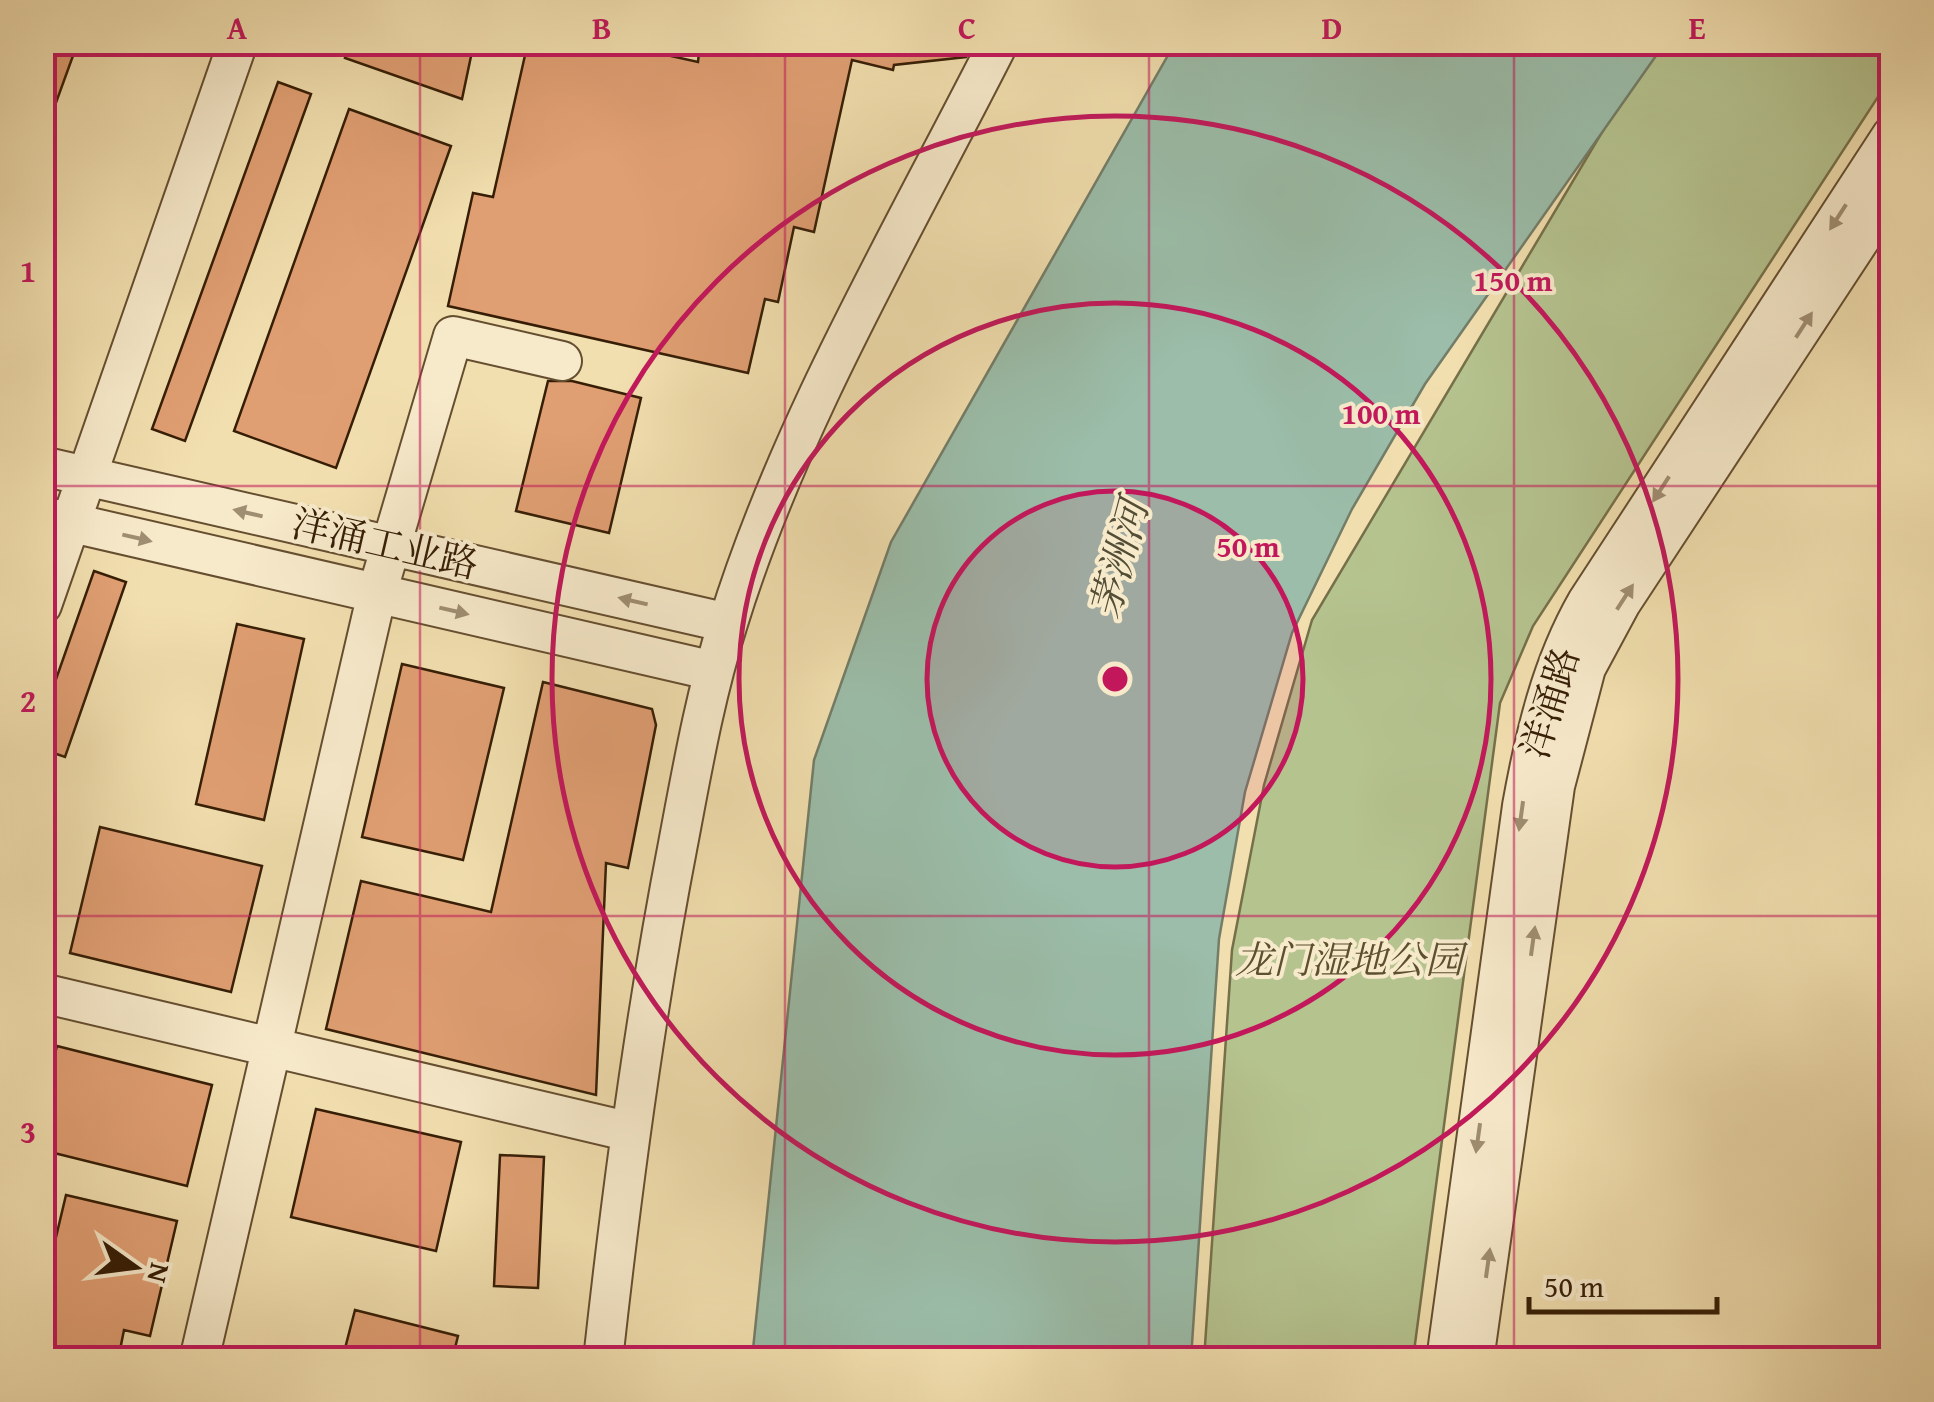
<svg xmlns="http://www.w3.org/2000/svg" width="1934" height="1402" font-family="'Gentium Book Plus','Noto Serif SC',serif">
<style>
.green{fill:#b5c38f;stroke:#76704a;stroke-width:2.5}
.water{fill:#9bbda9;stroke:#737d68;stroke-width:2.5}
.building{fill:#e09f73;stroke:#361e06;stroke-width:2.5}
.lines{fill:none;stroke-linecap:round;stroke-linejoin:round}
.minor-casing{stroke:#654e30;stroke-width:42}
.minor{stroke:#f7eacb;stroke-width:38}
.oneway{fill:#a08e72}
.grid{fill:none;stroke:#c2185b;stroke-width:2.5;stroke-opacity:0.55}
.ring{fill:none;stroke:#c2185b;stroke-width:5}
.labels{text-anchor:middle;stroke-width:8;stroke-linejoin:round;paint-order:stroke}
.street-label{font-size:38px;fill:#361e06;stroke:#f7eacb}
.park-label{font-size:38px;font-style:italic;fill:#5c502f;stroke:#f7eacb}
.water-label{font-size:40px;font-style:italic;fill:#544e37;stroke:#f7eacb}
.centre{fill:#c2185b;stroke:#f7eacb;stroke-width:5}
.ring-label{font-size:30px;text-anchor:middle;font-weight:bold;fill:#c2185b;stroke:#f7eacb;stroke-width:8;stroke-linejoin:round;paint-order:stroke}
.neatline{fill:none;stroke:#c2185b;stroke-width:4}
.grid-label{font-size:32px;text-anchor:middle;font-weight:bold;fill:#c2185b}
</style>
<rect width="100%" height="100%" fill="#f2dfaf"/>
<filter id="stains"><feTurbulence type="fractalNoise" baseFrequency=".002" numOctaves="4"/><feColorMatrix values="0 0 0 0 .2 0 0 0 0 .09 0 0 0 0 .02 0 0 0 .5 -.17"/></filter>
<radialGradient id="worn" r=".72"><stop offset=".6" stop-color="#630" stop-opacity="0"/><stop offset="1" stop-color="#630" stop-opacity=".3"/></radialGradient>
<!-- green -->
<path class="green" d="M1655 43H1891V77L1533 626 1500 703 1413 1359 1204 1360 1232 950 1264 785 1312 620Z"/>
<!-- water -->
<path class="water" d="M1175 43H1665L1425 384 1352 509 1292 633 1245 792 1219 939 1191 1359H752L814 760 891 542Z"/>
<!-- building -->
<path class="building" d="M42 42 74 53 45 133 42 132Z
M351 42H474L462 99 345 58Z
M528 42H608L698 62 700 42H973L966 57 894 65 893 70 852 60 814 232 794 227 778 302 765 299 748 373 448 306 473 193 493 197Z
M278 82 311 94 185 441 152 429Z
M349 109 451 146 336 468 234 431Z
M548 381H572L641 398 609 533 516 511Z
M94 571 126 582 65 757 42 749V719Z
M237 624 304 639 264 820 196 804Z
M402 664 504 688 463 860 362 837Z
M543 682 652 709 656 725 628 868 606 863 596 1095 326 1029 361 881 491 912Z
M100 827 262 866 231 992 70 953Z
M57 1046 212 1085 187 1186 42 1150V1104Z
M316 1109 461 1142 436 1251 291 1217Z
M500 1155 544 1157 538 1288 494 1286Z
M66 1195 177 1221 150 1336 124 1330 118 1360H42V1296Z
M355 1310 458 1336 452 1360H342Z"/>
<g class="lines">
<defs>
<path id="minor" d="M42 466 728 623
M42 516 714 671
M42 605 238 42
M42 993 631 1132
M199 1360 377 593 453 336 562 361
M603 1360C622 1187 645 1014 678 844 692 770 705 695 728 623 790 422 904 230 999 42
M1446 1360 1522 806C1535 734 1551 665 1587 602L1892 135
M1474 1360 1555 786 1586 668 1621 603 1892 191"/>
</defs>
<!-- minor casing -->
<use href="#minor" class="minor-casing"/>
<!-- minor -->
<use href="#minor" class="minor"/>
</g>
<!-- one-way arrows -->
<defs><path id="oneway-solid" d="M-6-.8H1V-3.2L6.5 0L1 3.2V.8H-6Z" transform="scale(2.5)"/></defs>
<g class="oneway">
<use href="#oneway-solid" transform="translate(1838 217) rotate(123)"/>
<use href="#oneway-solid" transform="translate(1804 325) rotate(-57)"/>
<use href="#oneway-solid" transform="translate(1661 489) rotate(123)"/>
<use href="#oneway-solid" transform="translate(248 513) rotate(-167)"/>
<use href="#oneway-solid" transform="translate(137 538) rotate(13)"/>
<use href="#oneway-solid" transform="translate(1625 597) rotate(-57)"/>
<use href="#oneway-solid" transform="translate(633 601) rotate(-167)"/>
<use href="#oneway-solid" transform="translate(454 611) rotate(13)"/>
<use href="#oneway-solid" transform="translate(1521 816) rotate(98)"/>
<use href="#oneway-solid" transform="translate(1533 941) rotate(-82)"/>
<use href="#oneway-solid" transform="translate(1478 1138) rotate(98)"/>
<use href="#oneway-solid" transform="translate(1488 1263) rotate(-82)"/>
</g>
<!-- grid -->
<path class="grid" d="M420 42V1360M785 42V1360M1149 42V1360M1514 42V1360M42 486H1892M42 916H1892"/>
<!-- distance rings -->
<circle cx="1115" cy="679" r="188" fill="#c2185b" fill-opacity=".12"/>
<g class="ring">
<circle cx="1115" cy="679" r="188"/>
<circle cx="1115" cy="679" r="376"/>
<circle cx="1115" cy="679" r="563"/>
</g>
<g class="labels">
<!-- street labels -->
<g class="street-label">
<text transform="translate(385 544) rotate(13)" y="13">洋涌工业路</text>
<text transform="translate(1550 703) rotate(-73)" y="13">洋涌路</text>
</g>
<!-- park labels -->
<g class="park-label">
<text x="1349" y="973">龙门湿地公园</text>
</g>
<!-- water labels -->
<g class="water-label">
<text transform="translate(1119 559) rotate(-75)" y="14">茅洲河</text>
</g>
</g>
<circle cx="1115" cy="679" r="15" class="centre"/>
<g class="ring-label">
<text x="1513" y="291">150 m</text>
<text x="1381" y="424">100 m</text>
<text x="1248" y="557">50 m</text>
</g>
<!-- margin -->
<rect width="1934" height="1402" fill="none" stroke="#f2dfaf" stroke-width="110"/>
<!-- north arrow -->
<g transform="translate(135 1267) rotate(104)" stroke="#f7eacb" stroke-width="8" paint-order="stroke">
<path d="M0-8L18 38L0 25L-18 38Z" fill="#361e06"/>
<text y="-15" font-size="28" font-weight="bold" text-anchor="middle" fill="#361e06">N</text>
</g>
<!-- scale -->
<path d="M1529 1297v15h188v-15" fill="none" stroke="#361e06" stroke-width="5"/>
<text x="1544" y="1297" font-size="30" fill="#361e06" stroke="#f7eacb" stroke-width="8" paint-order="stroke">50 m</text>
<rect x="55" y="55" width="1824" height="1292" class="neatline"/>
<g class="grid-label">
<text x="237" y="39">A</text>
<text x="602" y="39">B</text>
<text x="967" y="39">C</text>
<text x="1332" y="39">D</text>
<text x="1697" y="39">E</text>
<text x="28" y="282">1</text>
<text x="28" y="712">2</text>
<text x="28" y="1143">3</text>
</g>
<rect width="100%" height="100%" filter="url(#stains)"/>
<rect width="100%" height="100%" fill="url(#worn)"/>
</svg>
